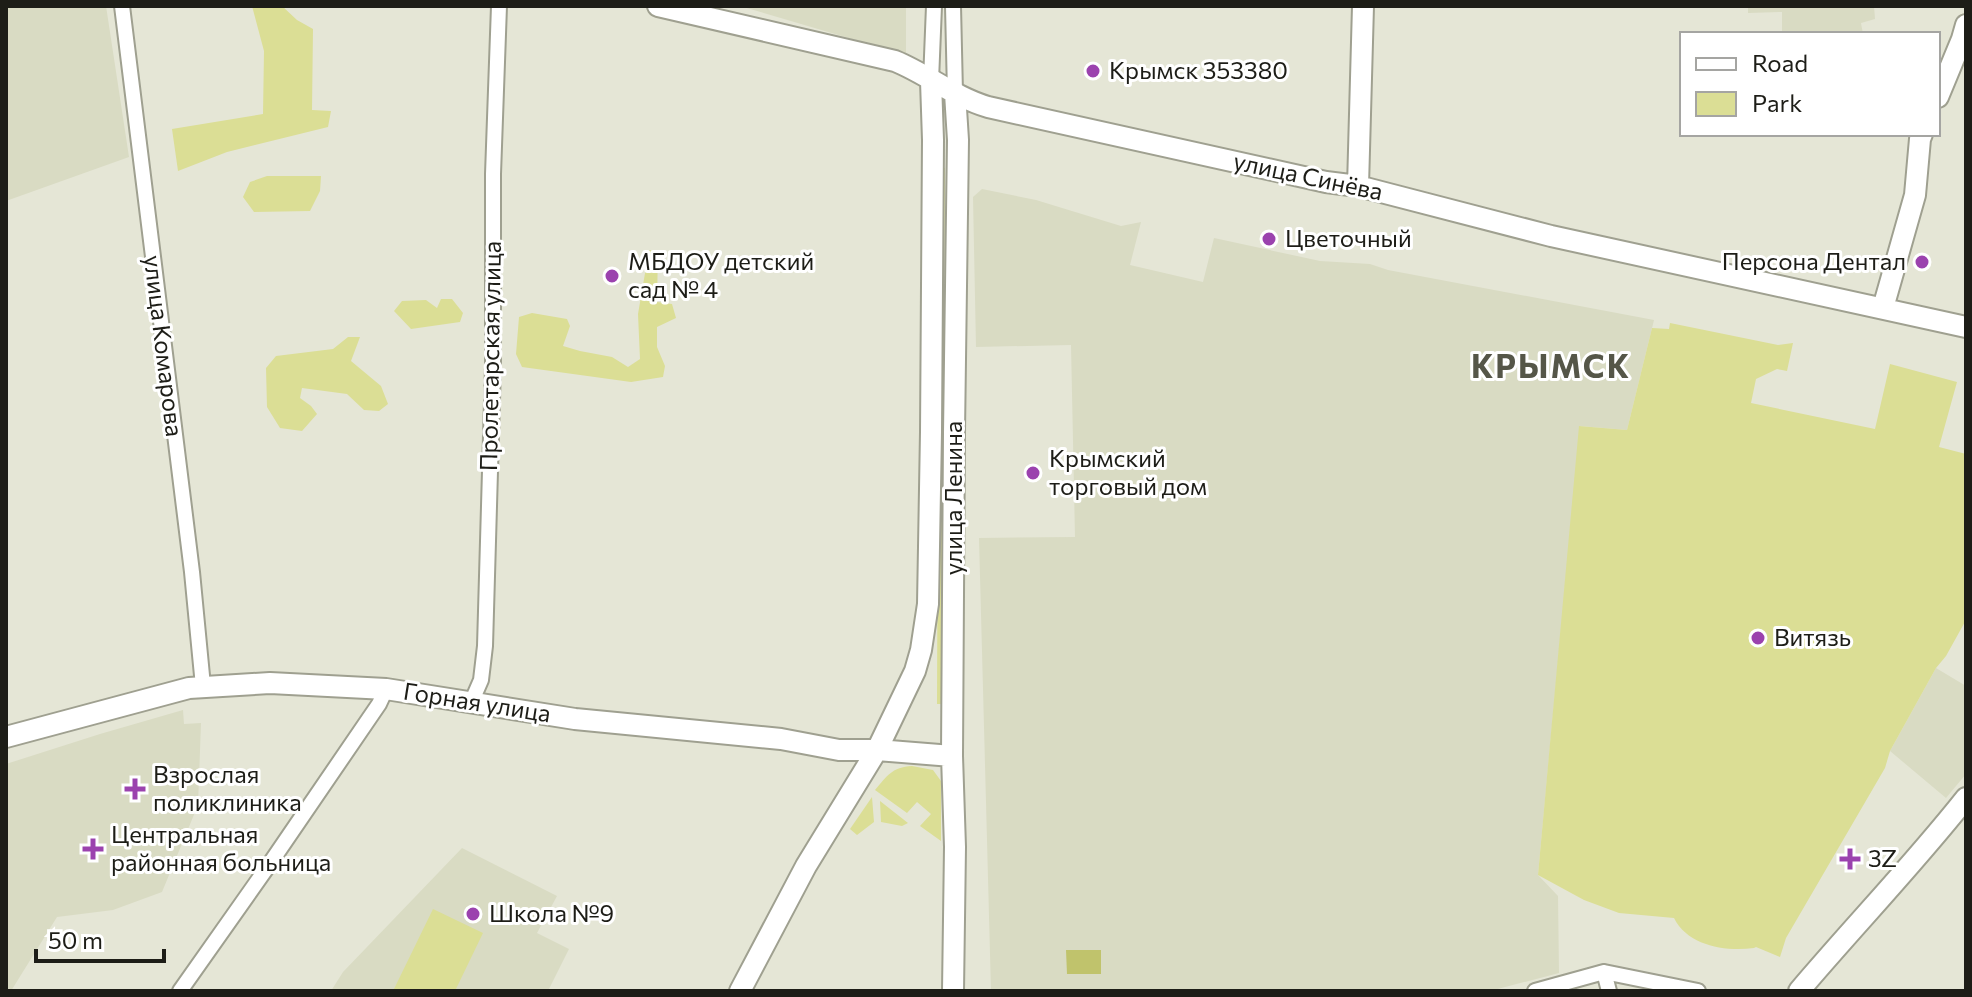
<svg xmlns="http://www.w3.org/2000/svg" width="1972" height="997" font-family="Commissioner,sans-serif">
<style>
.built{fill:#d9dbc3}
.green{fill:#dbde95}
.water{fill:#c0c36c}
.lines{fill:none;stroke-linecap:round;stroke-linejoin:round}
.minor-casing{stroke:#9fa090;stroke-width:18}
.secondary-casing{stroke:#9fa090;stroke-width:24}
.minor{stroke:#fff;stroke-width:14}
.secondary{stroke:#fff;stroke-width:20}
.poi-dot{fill:#9b42ae;stroke:#fff;stroke-width:3}
.labels{text-anchor:middle;stroke-width:6;stroke-linejoin:round;paint-order:stroke}
.poi-label{font-size:24px;fill:#1d1d17;stroke:#fff;text-anchor:start}
.street-label{font-size:24px;fill:#1d1d17;stroke:#fff}
.district-label{font-size:32px;font-weight:bold;letter-spacing:2px;fill:#555648;stroke:#fff}
</style>
<rect width="100%" height="100%" fill="#e5e6d6"/>
<!-- built -->
<path class="built" d="M6 6H106L129 157 6 201Z
M740 6H906V55L852 39Z
M1748 6H1874L1875 19 1861 23 1863 34H1782V12L1748 13Z
M982 189 1036 200 1121 226 1141 222 1130 265 1203 282 1214 238 1320 261 1370 264 1388 270 1654 320 1627 430 1580 426 1538 875 1558 896 1559 973 1490 991H991L979 538 1075 537 1071 345 976 347 973 197Z
M1936 668 1966 686V774L1946 798 1890 751Z
M183 710 184 724 201 723 198 805 162 892 113 910 57 917 11 991H6V764L100 734Z
M462 848 557 896 537 933 569 949 548 991H331L343 972Z"/>
<!-- green -->
<path class="green" d="M252 6H282L297 20 313 29 312 110 331 111 328 127 227 152 178 171 172 129 263 114 264 51Z
M940 168H945L943 418H939Z
M267 176H321L320 191 310 211 254 212 243 197 250 182Z
M649 250 658 251 657 302 672 304 676 318 657 327V347L665 366 663 377 631 382 522 367 516 354 519 317 532 313 567 319 570 326 563 346 580 351 612 357 628 367 640 359 638 314Z
M441 299H452L463 313 460 322 411 329 394 311 402 301 426 300 437 308Z
M1670 323 1778 345 1793 343 1787 371 1777 369 1756 379 1751 403 1875 429 1890 364 1957 382 1939 447 1966 454V620L1946 656 1936 668 1890 751 1885 768 1786 938 1780 957 1756 947 1754 948C1726 952 1688 946 1674 918L1619 913 1584 900 1538 875 1579 426 1627 430 1652 328 1669 329Z
M348 337H360L351 361 381 386 388 404 379 411 364 410 347 394 302 388 300 398 311 406 317 414 302 431 280 428 267 407 266 368 276 356 333 349Z
M938 446H943L942 704H937Z
M912 766 933 770 941 781V841L920 826 931 814 917 802 907 813 875 790C887 776 892 767 912 766Z
M872 797 874 822 857 835 850 829Z
M880 801 908 823 902 826 881 822Z
M433 909 483 933 455 991H393Z"/>
<!-- water -->
<path class="water" d="M1066 950H1101V974H1067Z"/>
<g class="lines">
<defs>
<path id="minor" d="M122 6 192 572 203 686
M953 6 955 93
M931 81 934 6
M471 703 481 680 485 646 493 366V174L499 6
M1604 972 1609 991
M180 991 271 862 379 704 386 689
M1535 991 1604 972 1698 991"/>
<path id="secondary" d="M658 6 895 61C927 74 954 97 988 107L1326 182 1358 186 1551 236 1966 327
M1938 97 1962 39 1966 25
M1358 186 1363 6
M1883 308 1915 195 1920 139 1922 134
M6 737 189 688 270 683 386 689 575 719 781 739 839 750H877L952 756
M740 991 806 866 877 750 915 671 921 650 928 604 931 432 933 140 931 81
M953 991 955 847 952 756 954 433 958 140 955 93
M1799 991C1854 926 1913 865 1966 798"/>
</defs>
<!-- minor casing -->
<use href="#minor" class="minor-casing"/>
<!-- secondary casing -->
<use href="#secondary" class="secondary-casing"/>
<!-- minor -->
<use href="#minor" class="minor"/>
<!-- secondary -->
<use href="#secondary" class="secondary"/>
</g>
<!-- markers -->
<g class="poi-dot">
<circle cx="1093" cy="71" r="8"/>
<circle cx="1269" cy="239" r="8"/>
<circle cx="1922" cy="262" r="8"/>
<circle cx="612" cy="276" r="8"/>
<circle cx="1033" cy="473" r="8"/>
<circle cx="1758" cy="638" r="8"/>
<path d="M131 777h8v8h8v8h-8v8h-8v-8h-8v-8h8z"/>
<path d="M89 837h8v8h8v8h-8v8h-8v-8h-8v-8h8z"/>
<path d="M1846 847h8v8h8v8h-8v8h-8v-8h-8v-8h8z"/>
<circle cx="473" cy="914" r="8"/>
</g>
<g class="labels">
<!-- poi labels -->
<g class="poi-label">
<text x="1109" y="79">Крымск 353380</text>
<text x="1285" y="247">Цветочный</text>
<text x="628" y="270">МБДОУ детский<tspan x="628" dy="28">сад № 4</tspan></text>
<text x="1906" y="270" text-anchor="end">Персона Дентал</text>
<text x="1049" y="467">Крымский<tspan x="1049" dy="28">торговый дом</tspan></text>
<text x="1774" y="646">Витязь</text>
<text x="153" y="783">Взрослая<tspan x="153" dy="28">поликлиника</tspan></text>
<text x="111" y="843">Центральная<tspan x="111" dy="28">районная больница</tspan></text>
<text x="1868" y="867">3Z</text>
<text x="489" y="922">Школа №9</text>
</g>
<!-- street labels -->
<g class="street-label">
<text transform="translate(1308 177) rotate(12)" y="8">улица Синёва</text>
<text transform="translate(163 346) rotate(83)" y="8">улица Комарова</text>
<text transform="translate(491 356) rotate(-89)" y="8">Пролетарская улица</text>
<text transform="translate(954 498) rotate(-90)" y="8">улица Ленина</text>
<text transform="translate(477 703) rotate(9)" y="8">Горная улица</text>
</g>
<!-- district labels -->
<g class="district-label">
<text x="1551" y="378">КРЫМСК</text>
</g>
</g>
<!-- border -->
<rect width="1972" height="997" fill="none" stroke="#1d1d17" stroke-width="16"/>
<!-- legend -->
<rect x="1680" y="32" width="260" height="104" fill="#ffffff" stroke="#a5a5a2" stroke-width="2"/>
<rect x="1696" y="58" width="40" height="12" fill="#ffffff" stroke="#a5a5a2" stroke-width="2"/>
<text x="1752" y="72" font-size="24" fill="#1d1d17">Road</text>
<rect x="1696" y="92" width="40" height="24" fill="#dbde95" stroke="#a5a5a2" stroke-width="2"/>
<text x="1752" y="112" font-size="24" fill="#1d1d17">Park</text>
<!-- scale -->
<path d="M36 949v12h128v-12" fill="none" stroke="#1d1d17" stroke-width="4"/>
<text x="48" y="949" font-size="24" fill="#1d1d17" stroke="#ffffff" stroke-width="6" paint-order="stroke">50 m</text>
</svg>
